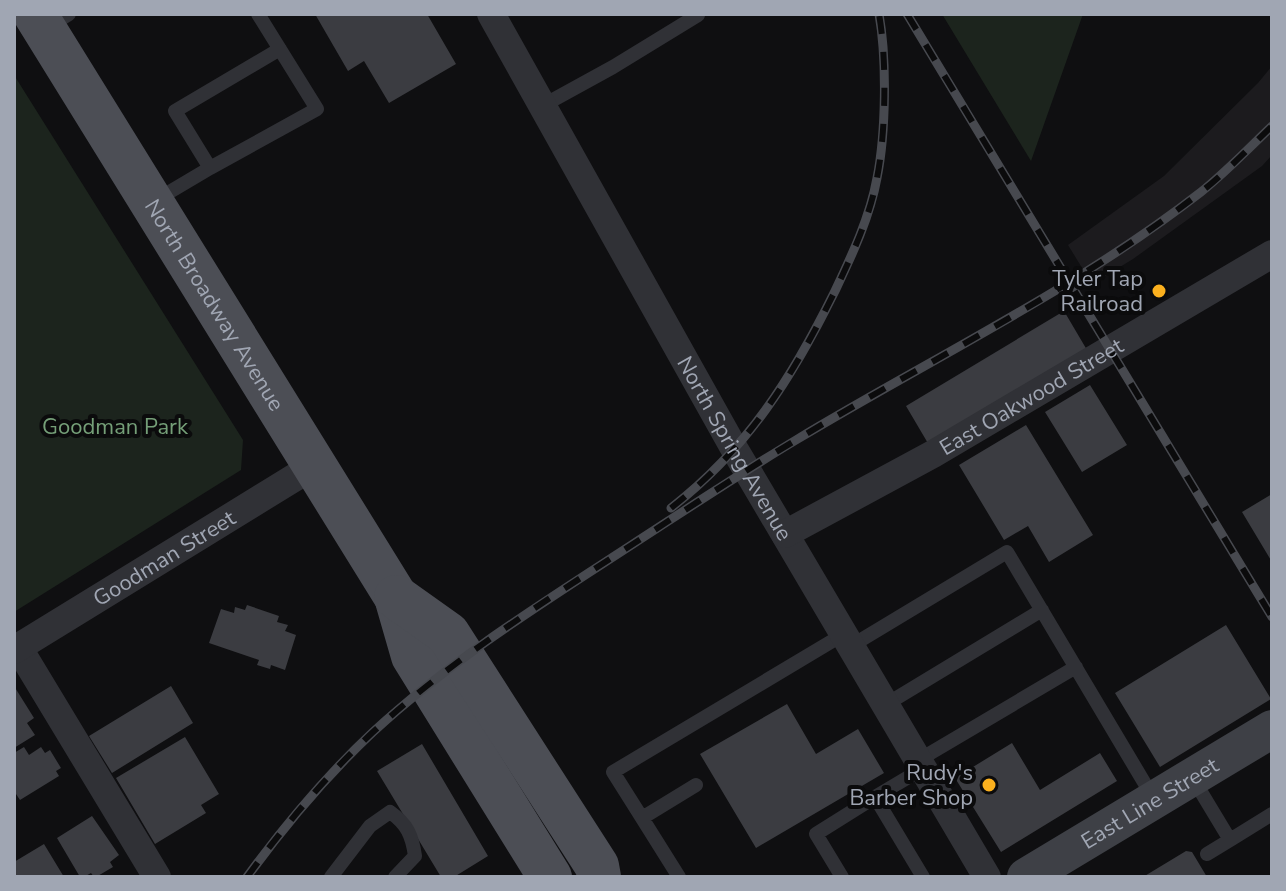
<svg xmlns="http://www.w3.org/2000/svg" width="1286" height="891" font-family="'Nunito Sans',sans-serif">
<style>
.built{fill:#1c1b1e}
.green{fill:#1c241d}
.building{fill:#3b3c41}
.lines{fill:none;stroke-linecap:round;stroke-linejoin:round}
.lane{stroke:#303136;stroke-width:14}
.street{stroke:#303136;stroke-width:28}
.secondary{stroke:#3e4046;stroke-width:38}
.primary{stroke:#4c4e55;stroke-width:44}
.rail-casing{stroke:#47494f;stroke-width:9}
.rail{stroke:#0b0b0c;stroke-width:6;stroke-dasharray:18;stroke-linecap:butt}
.poi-dot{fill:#fbb01e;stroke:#0b0b0c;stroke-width:3}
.labels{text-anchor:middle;stroke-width:8;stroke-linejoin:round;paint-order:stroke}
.poi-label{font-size:22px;fill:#a0a6b3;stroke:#0b0b0c;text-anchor:end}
.street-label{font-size:22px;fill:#a0a6b3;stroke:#0b0b0c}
.park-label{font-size:22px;fill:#759f78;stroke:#0b0b0c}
</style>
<rect width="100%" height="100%" fill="#0f0f11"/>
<!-- built -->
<path class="built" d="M1272 66V155L1262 166 1133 259 1092 284 1068 245 1164 176 1258 83Z"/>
<!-- green -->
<path class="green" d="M942 14H1083L1031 161Z
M14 75 243 440 241 470 14 612Z"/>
<!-- building -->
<path class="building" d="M315 14H427L456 64 389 103 364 61 348 71Z
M1064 311 1087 350 929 445 906 406Z
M1090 385 1127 445 1082 472 1045 412Z
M1026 425 1093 535 1049 562 1028 526 1004 540 959 465Z
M1272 494V562L1242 512Z
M247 605 279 616 277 622 288 625 285 631 296 635 285 670 271 665 270 669 257 665 259 660 209 643 221 609 234 613 235 607 245 610Z
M1226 625 1271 699 1160 767 1115 693Z
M14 686 34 718 27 723 35 735 14 748Z
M171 686 193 723 112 773 89 736Z
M787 704 816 754 858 729 884 773 756 848 700 754Z
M185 737 219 794 201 805 206 813 155 844 116 778Z
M1012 743 1040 790 1100 753 1117 781 1001 852 955 778Z
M422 744 488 856 454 877H441L377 771Z
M24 747 29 755 41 747 45 753 50 750 61 768 56 771 59 776 20 800 14 791V753Z
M92 816 119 855 110 862 113 867 96 877H94L91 873 84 877H80L57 838Z
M44 844 64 877H14V862Z
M1186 851 1192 852 1207 877H1143Z"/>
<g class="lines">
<!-- lane -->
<path class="lane" d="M48 27 69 14
M542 106 613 67 698 15
M210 168 175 111 280 49
M156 200 210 168 317 109 258 14
M851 646 1007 552 1154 799
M885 705 1042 610
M917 761 1076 667
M1192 777 1230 840 1272 814
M875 797 922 769
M642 818 613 772 844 634
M1207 854 1230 840
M331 877 370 826 390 812C407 824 412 835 415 856L395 877
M679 877 642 818 696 785
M842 877 816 834 875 797 923 877"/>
<!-- street -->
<g class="street">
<path id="s1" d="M491 14 735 450 987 877"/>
<path id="s2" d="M785 534 933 454 1272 254"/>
<path d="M18 647 157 877"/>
<path id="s3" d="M14 650 315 465"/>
</g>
<!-- secondary -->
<path class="secondary" id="s4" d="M1026 877 1272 729"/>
<!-- primary -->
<g class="primary">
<path id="s5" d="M35 14 396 597 413 656 550 877"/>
<path d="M396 597 448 634 597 866 599 877"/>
</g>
<defs>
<path id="rail" d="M907 14 1272 617
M671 508C748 448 792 378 835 291 852 255 870 217 877 178 886 133 887 59 879 14
M247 877C285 825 326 776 373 732 452 659 544 602 633 544 687 509 741 473 796 440 932 358 1075 290 1201 192 1226 172 1249 148 1272 126"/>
</defs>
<!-- rail casing -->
<use href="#rail" class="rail-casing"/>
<!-- rail -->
<use href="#rail" class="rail"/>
</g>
<!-- markers -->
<g class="poi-dot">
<circle cx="1159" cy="291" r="8"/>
<circle cx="989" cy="785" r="8"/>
</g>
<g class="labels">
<!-- poi labels -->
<g class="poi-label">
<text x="1143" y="286">Tyler Tap<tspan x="1143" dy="25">Railroad</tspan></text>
<text x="973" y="780">Rudy's<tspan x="973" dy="25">Barber Shop</tspan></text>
</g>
<!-- street labels -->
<g class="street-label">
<text dy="8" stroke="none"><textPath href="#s5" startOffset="342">North Broadway Avenue</textPath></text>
<text dy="8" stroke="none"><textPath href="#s2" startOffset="282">East Oakwood Street</textPath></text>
<text dy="8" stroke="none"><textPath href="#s1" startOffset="498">North Spring Avenue</textPath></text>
<text dy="8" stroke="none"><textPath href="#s3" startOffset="176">Goodman Street</textPath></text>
<text dy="8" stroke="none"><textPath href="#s4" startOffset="144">East Line Street</textPath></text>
</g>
<!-- park labels -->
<g class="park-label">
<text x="115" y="434">Goodman Park</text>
</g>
</g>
<!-- border -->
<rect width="1286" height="891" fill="none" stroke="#a0a6b3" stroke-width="32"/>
</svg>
